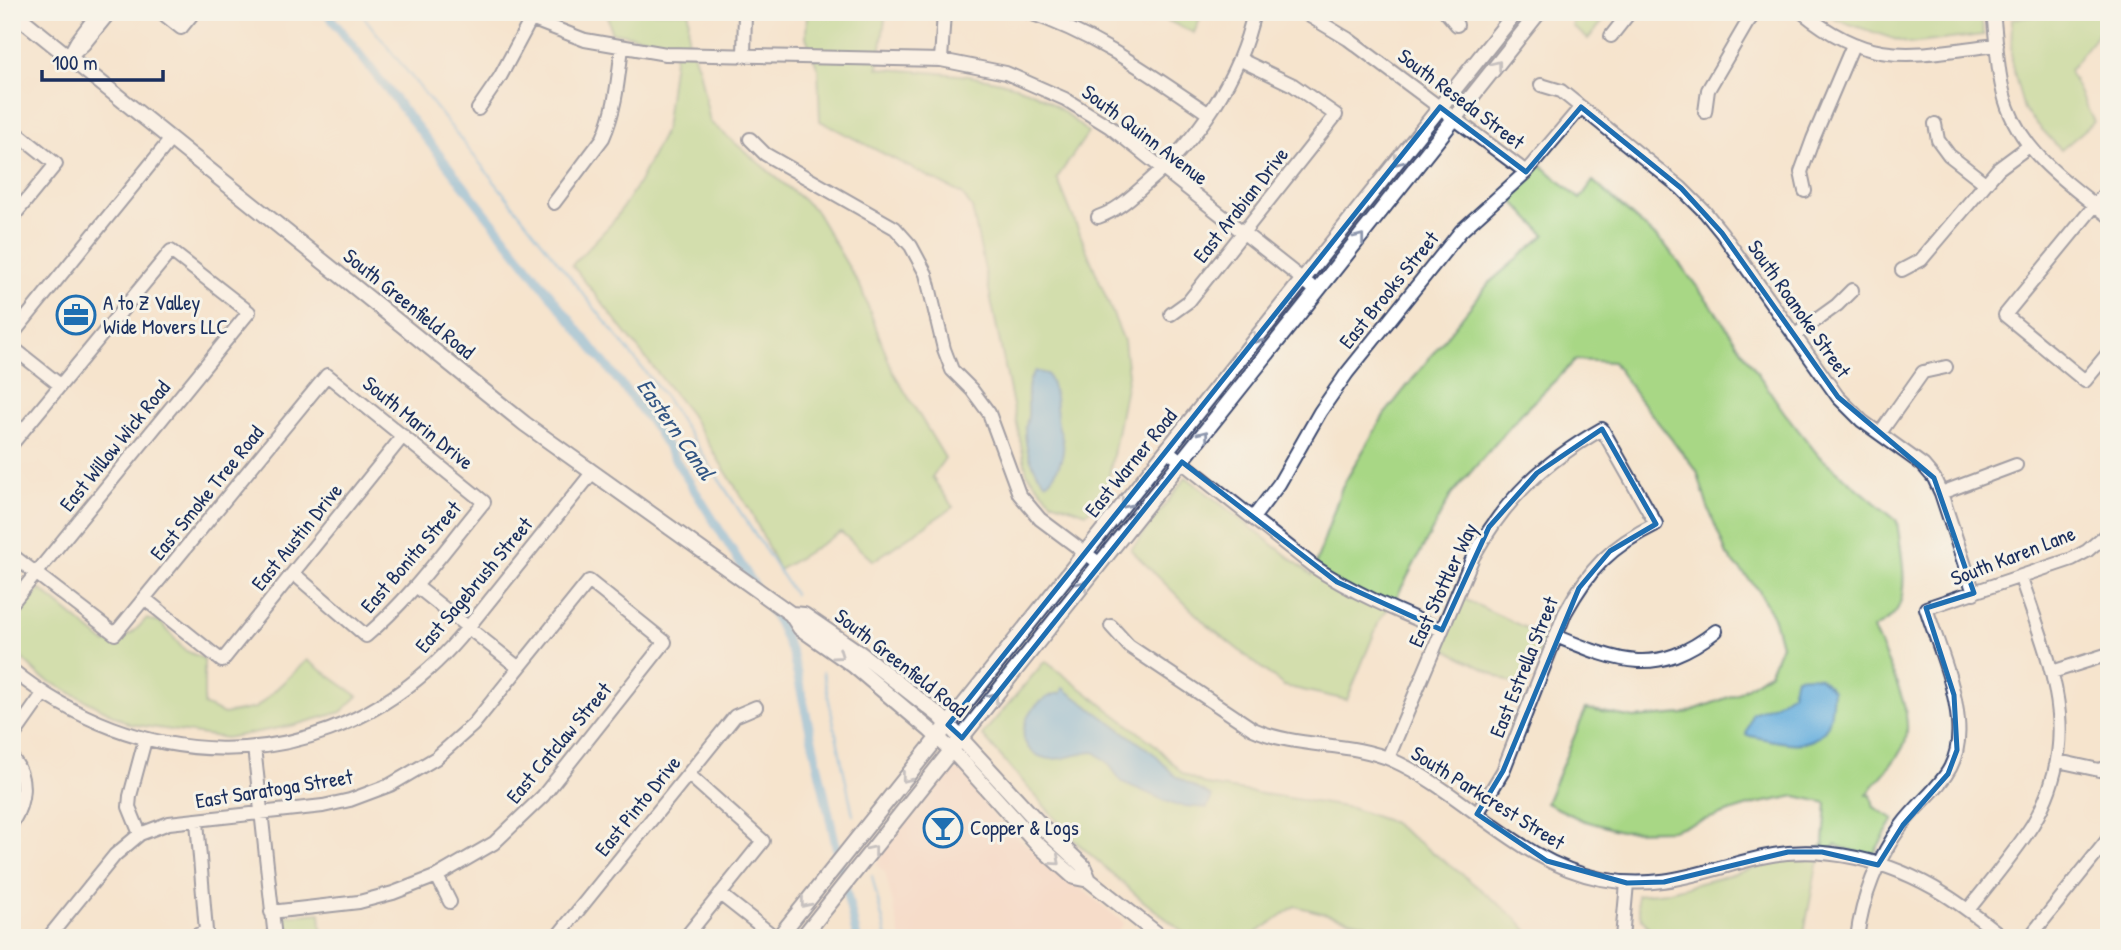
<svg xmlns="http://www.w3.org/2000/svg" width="2121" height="950" font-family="'Patrick Hand',sans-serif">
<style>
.built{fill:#f6d2c4}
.green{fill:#a8d785;stroke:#628372;stroke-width:2}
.water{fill:#66afde;stroke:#406f9e;stroke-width:2}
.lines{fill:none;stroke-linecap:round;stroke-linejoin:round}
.stream{stroke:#66afde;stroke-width:2.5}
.canal{stroke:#66afde;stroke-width:9}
.minor-casing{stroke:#3c4a6f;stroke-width:16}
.major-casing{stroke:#3c4a6f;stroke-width:18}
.minor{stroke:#fff;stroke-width:12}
.major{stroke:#fff;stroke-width:14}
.oneway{stroke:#8d97ae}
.marked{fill:none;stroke:#1f6fb2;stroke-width:5;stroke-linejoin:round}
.labels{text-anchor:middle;stroke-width:6;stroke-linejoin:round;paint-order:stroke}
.street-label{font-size:21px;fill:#1b2f5e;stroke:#f7f3e8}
.poi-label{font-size:21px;fill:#1b2f5e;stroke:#f7f3e8;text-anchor:start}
.water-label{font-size:23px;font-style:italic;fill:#325584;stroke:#f7f3e8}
</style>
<rect width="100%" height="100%" fill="#f7f3e8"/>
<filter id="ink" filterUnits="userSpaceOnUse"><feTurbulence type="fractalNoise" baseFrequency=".0143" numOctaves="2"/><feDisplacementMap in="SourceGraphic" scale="14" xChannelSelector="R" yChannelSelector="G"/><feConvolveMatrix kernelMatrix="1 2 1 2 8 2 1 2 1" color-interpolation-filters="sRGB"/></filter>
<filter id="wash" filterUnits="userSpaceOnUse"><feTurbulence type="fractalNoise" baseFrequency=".00686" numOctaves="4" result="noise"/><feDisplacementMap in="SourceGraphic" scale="28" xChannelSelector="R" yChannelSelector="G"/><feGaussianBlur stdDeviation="1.57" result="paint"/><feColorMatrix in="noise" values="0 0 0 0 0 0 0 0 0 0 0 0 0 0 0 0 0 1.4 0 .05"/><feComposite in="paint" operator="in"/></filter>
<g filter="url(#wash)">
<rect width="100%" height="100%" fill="#f5e4cd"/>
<!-- built -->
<path class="built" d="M950 769H959L967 776 985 804 1012 833 1124 923 1112 938H901L885 872 876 865 889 841Z"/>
<!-- green -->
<path class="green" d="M607 12H689L688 39 699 69 710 122 815 210 861 288 892 370 945 458 932 477 953 507 873 561 841 532 779 570 751 512 690 414 572 265 613 222 639 182 665 130 676 43 611 32Z
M807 12H886L878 68C925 73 984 73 1027 90 1051 99 1070 117 1088 133L1057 178 1124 341 1128 375 1105 498 1086 513 1051 501 1027 473 972 208 962 194 820 121 818 69 806 37Z
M1149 12H1203L1194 33Z
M1576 12H1611L1588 39 1572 26Z
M1839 12H1980L1984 35 1909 44 1834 19Z
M2061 12H2109V20L2069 71 2094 122 2061 150 2024 110 2011 61 2012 19Z
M1541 165 1580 199 1593 181 1666 246 1714 309 1784 412 1819 456 1897 521C1900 547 1908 579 1900 603 1896 616 1884 623 1873 629 1885 659 1919 716 1903 747 1894 765 1878 778 1867 795H1871L1874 807 1894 819 1873 855 1856 852 1835 845 1817 865 1803 938H1662C1645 927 1636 915 1637 895L1666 892 1782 861 1807 860 1824 844 1827 803 1796 796 1755 804 1672 830 1620 831 1582 820 1546 803 1586 709 1634 718 1683 714 1737 694 1770 672 1781 645 1774 619 1758 589 1727 555 1707 505 1697 471 1640 400 1613 362 1576 360 1521 414 1451 495 1395 600 1380 619 1347 700 1284 686 1206 624 1131 550 1186 477 1312 575 1342 487 1384 415 1490 282 1545 235 1510 198Z
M40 589 105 643C125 641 133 634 146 619L161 623 184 650 204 659V705L224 714 256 708 307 660 358 696 341 712 295 725 226 738 130 724 41 677 12 649V624Z
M1462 598 1545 637 1525 690 1443 648Z
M1045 661 1154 744 1183 774 1207 785 1351 808 1391 822 1463 875 1517 919 1534 938H1384L1366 924 1295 906 1249 938H1191L1142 900 1075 841 982 735Z
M320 913 322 938H281L279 922 284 916Z"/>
<!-- water -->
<path class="water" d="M1035 371 1047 374C1056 391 1055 398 1057 416 1057 426 1062 434 1063 443 1065 457 1056 475 1046 483 1033 470 1025 450 1025 431 1025 426 1028 420 1028 415 1029 398 1024 385 1035 371Z
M1809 676 1819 677 1833 690C1832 700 1832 715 1828 724 1813 756 1773 740 1746 735L1752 713 1774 705 1792 693 1796 677Z
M1063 688 1153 753 1175 776 1212 797 1207 808 1175 805 1122 782 1108 763 1095 752C1079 752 1060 762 1045 758 1005 747 1027 697 1061 693Z"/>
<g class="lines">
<!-- stream -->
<path class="stream" d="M360 12 665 397 794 594
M823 672 853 815
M872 876 887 938"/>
<!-- canal -->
<path class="canal" d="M326 12 655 427 754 585
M762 597 778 622 793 656 857 938"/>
</g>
</g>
<g filter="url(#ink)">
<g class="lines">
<defs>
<path id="minor" d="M161 12 181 28 194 12
M513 12 585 40 666 54 941 60 1006 73 1065 99 1110 127 1317 291
M1027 12C1097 35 1150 74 1209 114
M1303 12 1348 39 1526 172
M1446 12 1457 25
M1802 12C1873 70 1914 54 1997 45
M1993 12C1997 43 1997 78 2008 108 2026 156 2070 185 2109 216
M1611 36 1630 12
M72 50 77 41 99 12
M744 56 745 12
M70 57 84 44 110 12
M941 60 944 12
M1541 85 1561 91 1681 188 1705 212 1722 233 1838 397 1862 421 1923 465 1934 478 1941 493 1974 593
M478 109 500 77 530 21
M1705 112 1708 90 1747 23 1756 12
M1935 124 1938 140 1949 155 1985 183
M12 129 56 164 12 218
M750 139 765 154 895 228 911 246 926 274 944 349 952 370 972 390 989 413 1019 494 1040 519 1100 564
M2109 188 2005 315 2085 381 2109 352
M1805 191 1801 172 1813 139 1853 45
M554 203 603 138C616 109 618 79 622 47
M1098 217C1118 210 1131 197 1146 184 1198 139 1239 80 1254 12
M1902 270 1921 260 1998 169 2029 146
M1171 314 1189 301 1336 115 1293 85 1239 59
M12 335 171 139
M1794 336 1837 305 1852 290
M12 347 60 385
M1880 433 1923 372 1946 367
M12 444 171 251 249 312 12 603
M1168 451 1313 566C1353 593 1397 611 1442 630
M1941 493 2016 465
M1253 518 1279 484 1320 412 1347 373 1461 231 1526 172 1581 107
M12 555 115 634 327 375 484 502C446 548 411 598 366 636L293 573
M416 586 519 668
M145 599 222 661 403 436
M1111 626 1129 646 1253 729C1297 749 1350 741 1392 760 1466 793 1519 863 1601 879 1663 891 1704 870 1762 857 1823 843 1891 861 1944 894 1965 907 1984 922 2004 938
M1556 636C1619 662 1656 678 1716 631
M12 670C137 771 306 779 429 669 456 645 477 616 499 589 530 550 561 512 592 473
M2052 672 2109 654
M12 738 43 694
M254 747 275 938
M12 758C28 777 25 802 12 823
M1388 758 1473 557C1505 499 1544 462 1602 429L1656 524C1611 546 1589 569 1565 613L1503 771 1477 814
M2058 761 2099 770 2109 767
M140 834 129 807 130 796 145 740
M437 876 450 902
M720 894 776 938
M1968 910C1990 882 2014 854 2033 824 2085 736 2050 665 2021 578
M48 938 115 855 140 834 169 823 323 806 350 800 390 785 436 758 473 725 589 581 665 642 543 796 494 843 437 876 393 893 359 902 271 912
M191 938 206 931 197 821
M556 938 735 716 756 707
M685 938 763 841 688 774
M1622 938 1627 883
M1857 938C1862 898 1878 857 1902 825 1930 788 1963 776 1958 721 1955 683 1938 645 1926 608L2072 559 2087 551 2109 532
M2029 938 2109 838"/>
<path id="major" d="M13 12 525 424 791 614 800 628 853 665 930 730 960 759 1036 843 1074 877 1089 880 1162 938
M791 614 804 615 861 654 940 716 1047 832 1083 866 1089 880
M778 938 1516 12
M802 938 1539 12"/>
</defs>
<!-- minor casing -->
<use href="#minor" class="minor-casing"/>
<!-- major casing -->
<use href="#major" class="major-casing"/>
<!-- minor -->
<use href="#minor" class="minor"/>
<!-- major -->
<use href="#major" class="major"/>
</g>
<!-- one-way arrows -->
<defs><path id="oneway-chevron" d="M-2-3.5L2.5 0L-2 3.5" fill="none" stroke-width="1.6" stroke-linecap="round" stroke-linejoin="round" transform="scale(1.75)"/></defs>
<g class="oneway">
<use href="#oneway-chevron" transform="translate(1497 65) rotate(-52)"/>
<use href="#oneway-chevron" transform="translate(1398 161) rotate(128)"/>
<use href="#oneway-chevron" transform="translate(1360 238) rotate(-52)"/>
<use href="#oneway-chevron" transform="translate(1257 339) rotate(128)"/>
<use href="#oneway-chevron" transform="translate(1204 435) rotate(-52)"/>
<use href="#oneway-chevron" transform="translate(1125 504) rotate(129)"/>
<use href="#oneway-chevron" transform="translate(1083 585) rotate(-52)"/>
<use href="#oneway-chevron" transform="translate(839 655) rotate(35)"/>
<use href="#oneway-chevron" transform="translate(994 697) rotate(-51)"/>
<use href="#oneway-chevron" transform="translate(906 778) rotate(129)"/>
<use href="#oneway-chevron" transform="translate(873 850) rotate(-51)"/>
<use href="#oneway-chevron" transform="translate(1056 861) rotate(41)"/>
<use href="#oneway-chevron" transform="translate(805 903) rotate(129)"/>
</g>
</g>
<!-- marked area -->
<path d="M0 0H2121V950H0ZM1440 107 1526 172 1581 107 1681 188 1722 233 1838 397 1934 478 1974 593 1926 608 1954 695 1957 750 1948 774 1903 825 1878 865 1822 852H1788L1664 882 1627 883 1547 861 1477 814 1503 771 1579 588 1610 551 1656 524 1602 429 1537 473 1489 527 1442 630 1337 582 1182 462 962 738 948 725Z" fill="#f5e4cd" fill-opacity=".55" fill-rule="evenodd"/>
<path class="marked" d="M1440 107 1526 172 1581 107 1681 188 1722 233 1838 397 1934 478 1974 593 1926 608 1954 695 1957 750 1948 774 1903 825 1878 865 1822 852H1788L1664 882 1627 883 1547 861 1477 814 1503 771 1579 588 1610 551 1656 524 1602 429 1537 473 1489 527 1442 630 1337 582 1182 462 962 738 948 725Z"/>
<!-- icons -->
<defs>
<symbol id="office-ring" viewBox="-11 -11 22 22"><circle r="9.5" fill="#f7f3e8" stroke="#1f6fb2" stroke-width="1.5"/><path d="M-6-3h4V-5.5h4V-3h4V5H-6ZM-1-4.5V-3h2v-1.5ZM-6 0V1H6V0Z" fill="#1f6fb2"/></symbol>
<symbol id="bar-ring" viewBox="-11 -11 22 22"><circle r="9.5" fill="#f7f3e8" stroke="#1f6fb2" stroke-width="1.5"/><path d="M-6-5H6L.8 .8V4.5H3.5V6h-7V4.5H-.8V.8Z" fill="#1f6fb2"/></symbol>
</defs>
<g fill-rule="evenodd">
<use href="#office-ring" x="54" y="293" width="44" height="44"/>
<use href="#bar-ring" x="921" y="806" width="44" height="44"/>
</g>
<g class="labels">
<!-- street labels -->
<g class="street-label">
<text transform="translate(1461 99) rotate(37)" y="7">South Reseda Street</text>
<text transform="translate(1145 135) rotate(37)" y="7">South Quinn Avenue</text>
<text transform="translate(1241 205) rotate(-52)" y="7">East Arabian Drive</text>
<text transform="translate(1389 290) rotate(-51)" y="7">East Brooks Street</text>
<text transform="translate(409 304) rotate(39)" y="7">South Greenfield Road</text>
<text transform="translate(1799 309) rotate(55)" y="7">South Roanoke Street</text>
<text transform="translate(418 423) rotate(39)" y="7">South Marin Drive</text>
<text transform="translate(115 446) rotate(-51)" y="7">East Willow Wick Road</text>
<text transform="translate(1131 463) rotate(-51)" y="7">East Warner Road</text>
<text transform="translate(207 493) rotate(-51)" y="7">East Smoke Tree Road</text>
<text transform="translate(297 537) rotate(-51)" y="7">East Austin Drive</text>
<text transform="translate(2013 556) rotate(-21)" y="7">South Karen Lane</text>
<text transform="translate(411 557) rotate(-49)" y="7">East Bonita Street</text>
<text transform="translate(474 585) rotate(-50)" y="7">East Sagebrush Street</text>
<text transform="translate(1443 585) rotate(-65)" y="7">East Stottler Way</text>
<text transform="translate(901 663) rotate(38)" y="7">South Greenfield Road</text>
<text transform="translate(1524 667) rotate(-68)" y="7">East Estrella Street</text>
<text transform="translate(559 743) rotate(-50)" y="7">East Catclaw Street</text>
<text transform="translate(274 789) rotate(-9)" y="7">East Saratoga Street</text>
<text transform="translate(1488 798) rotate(32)" y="7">South Parkcrest Street</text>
<text transform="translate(638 806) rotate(-51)" y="7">East Pinto Drive</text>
</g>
<!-- poi labels -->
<g class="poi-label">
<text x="103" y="310">A to Z Valley<tspan x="103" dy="24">Wide Movers LLC</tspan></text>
<text x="970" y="835">Copper &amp; Logs</text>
</g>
<!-- water labels -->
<g class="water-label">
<text transform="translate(676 429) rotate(55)" y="8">Eastern Canal</text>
</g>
</g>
<!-- margin -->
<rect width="2121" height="950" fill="none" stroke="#f7f3e8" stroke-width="42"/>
<!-- scale -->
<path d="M42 70v10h121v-10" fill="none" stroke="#1b2f5e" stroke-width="3.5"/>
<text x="52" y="70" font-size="21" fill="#1b2f5e" stroke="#f7f3e8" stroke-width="5" paint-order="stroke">100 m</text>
</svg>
